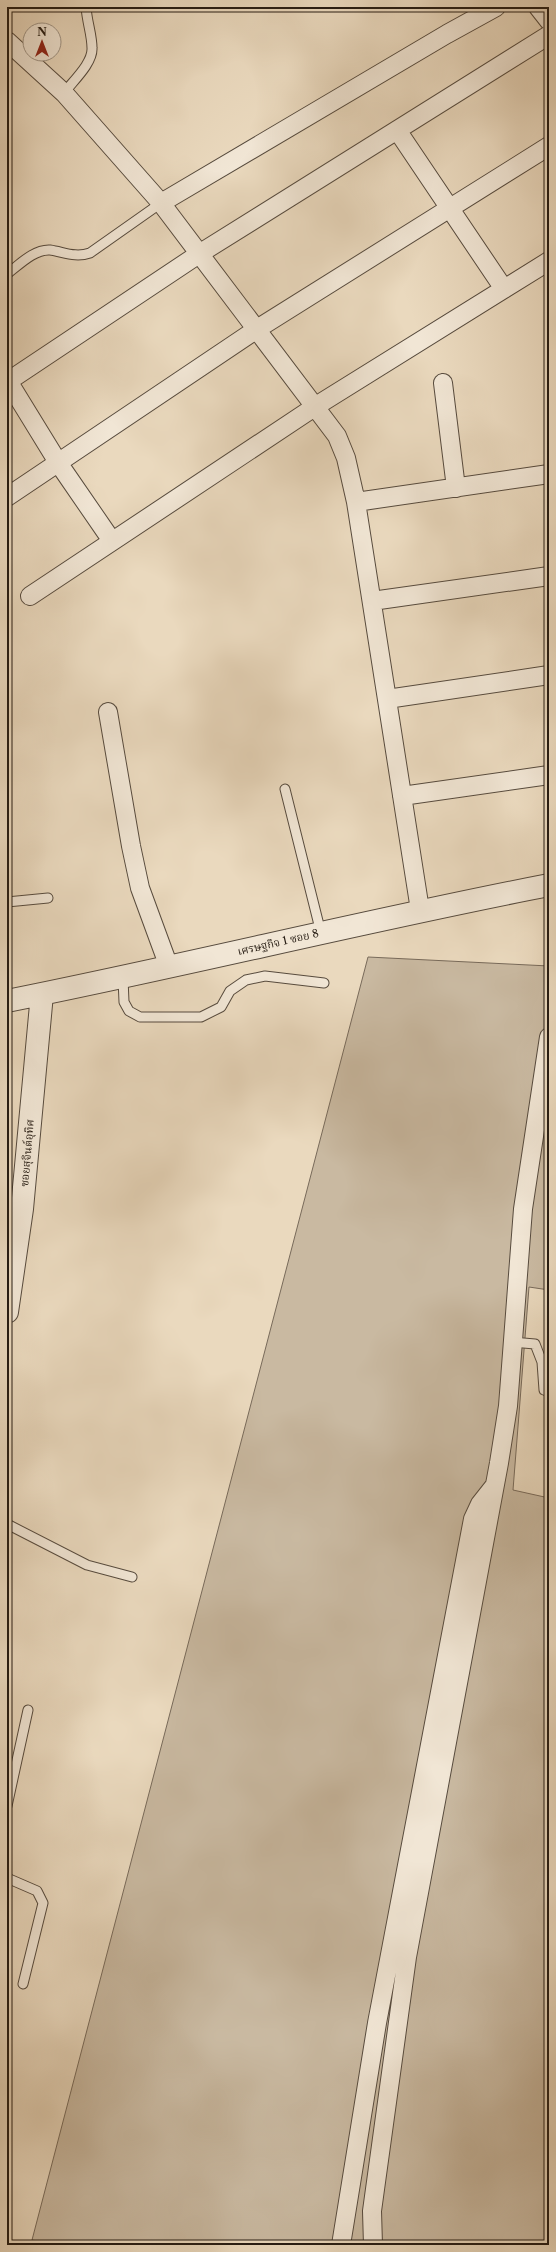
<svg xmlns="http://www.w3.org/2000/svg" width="556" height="2252" font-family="'Libre Caslon Text','Noto Serif Thai',serif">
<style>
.green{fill:#c9b9a1;stroke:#786a5a}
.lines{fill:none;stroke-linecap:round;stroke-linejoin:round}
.service-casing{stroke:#574b3e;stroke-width:11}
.minor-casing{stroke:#574b3e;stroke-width:20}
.tertiary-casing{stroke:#574b3e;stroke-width:24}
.service{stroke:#f1e6d5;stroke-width:9}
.minor{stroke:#f1e6d5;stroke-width:18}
.tertiary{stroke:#f1e6d5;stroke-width:22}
.labels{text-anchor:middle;stroke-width:3;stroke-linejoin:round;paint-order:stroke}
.street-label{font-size:11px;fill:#261c13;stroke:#f1e6d5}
</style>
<rect width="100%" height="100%" fill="#ead9be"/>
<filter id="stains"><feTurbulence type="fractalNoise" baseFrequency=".005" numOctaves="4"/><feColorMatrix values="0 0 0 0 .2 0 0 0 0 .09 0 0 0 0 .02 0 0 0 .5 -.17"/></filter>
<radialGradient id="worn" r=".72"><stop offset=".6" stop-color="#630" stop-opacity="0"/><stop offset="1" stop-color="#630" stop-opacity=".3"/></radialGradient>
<!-- green -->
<path class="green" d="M368 957 549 966V1290L529 1287 513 1490 549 1498V2245H59L32 2240Z"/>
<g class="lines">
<defs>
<path id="service" d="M64 93C73 81 93 63 92 48 92 35 87 22 86 7
M7 274C19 265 34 249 50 250 64 252 75 258 90 253L161 203
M285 789 321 933
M7 902 48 898
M123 978 124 1002 129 1011 140 1017H201L221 1007 230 991 246 980 265 976 324 983
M7 1208 22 1209
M512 1342 535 1344 542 1362 544 1390 549 1392
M7 1524 87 1565 132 1577
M7 1806 28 1710
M7 1878 37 1891 43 1903 23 1984"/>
<path id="minor" d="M538 7 549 21
M7 41 64 93 161 203 337 436 346 458 356 502 420 910
M397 130 504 289
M161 203 447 34 496 7
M8 381 59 464 112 541
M7 382 199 254 549 35
M443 383 456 488
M7 497 257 329 549 146
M356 502 549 474
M30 596 316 406 549 261
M372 601 549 576
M387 699 549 675
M108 712 131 846 140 888 169 967
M402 796 549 775
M341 2245 377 2023 473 1519 480 1504 495 1485
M373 2245 372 2211 407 1957 499 1463 508 1406 523 1209 549 1037"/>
<path id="tertiary" d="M7 1001C188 965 368 920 549 885
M7 1312 22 1209 42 994"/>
</defs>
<!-- service casing -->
<use href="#service" class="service-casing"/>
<!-- minor casing -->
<use href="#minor" class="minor-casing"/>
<!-- tertiary casing -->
<use href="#tertiary" class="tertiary-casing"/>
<!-- service -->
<use href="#service" class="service"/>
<!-- minor -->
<use href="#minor" class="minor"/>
<!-- tertiary -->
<use href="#tertiary" class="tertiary"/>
</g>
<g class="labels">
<!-- street labels -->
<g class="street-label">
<text transform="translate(278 942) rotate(-13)" y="4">เศรษฐกิจ 1 ซอย 8</text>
<text transform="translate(27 1153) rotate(-85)" y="4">ซอยสุจินต์อุทิศ</text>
</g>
</g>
<!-- margin -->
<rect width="556" height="2252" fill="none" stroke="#ead9be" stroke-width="24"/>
<rect x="8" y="8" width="540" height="2236" fill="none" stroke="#261c13" stroke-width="2"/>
<rect x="12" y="12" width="532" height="2228" fill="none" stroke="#261c13"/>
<!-- north arrow -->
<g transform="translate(42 42)"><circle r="19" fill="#f1e6d5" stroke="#a09587"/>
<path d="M0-3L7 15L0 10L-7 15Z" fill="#8f2418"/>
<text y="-6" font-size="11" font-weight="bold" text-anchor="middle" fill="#261c13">N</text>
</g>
<rect width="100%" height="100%" filter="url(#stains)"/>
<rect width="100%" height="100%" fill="url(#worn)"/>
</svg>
